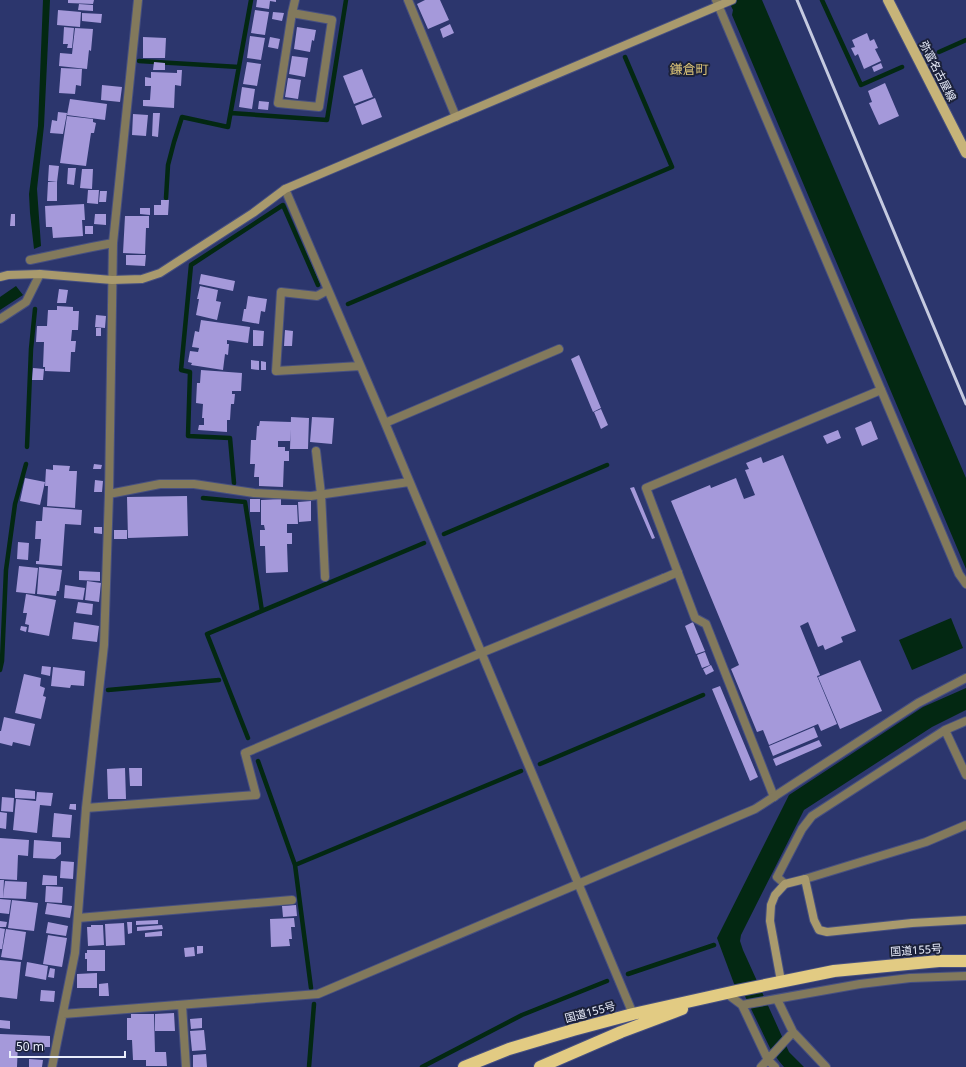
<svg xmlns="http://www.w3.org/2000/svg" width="966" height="1067" font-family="'Noto Sans','Noto Sans JP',sans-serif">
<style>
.water{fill:#032812}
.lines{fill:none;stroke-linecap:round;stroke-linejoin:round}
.stream{stroke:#032812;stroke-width:4.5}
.building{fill:#a599da}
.lane-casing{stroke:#475081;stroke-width:10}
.street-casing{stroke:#475081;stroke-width:10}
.secondary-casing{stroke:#475081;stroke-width:10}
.primary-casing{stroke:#475081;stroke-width:12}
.highway-casing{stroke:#475081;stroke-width:14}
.lane{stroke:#82795c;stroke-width:8}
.street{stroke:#82795c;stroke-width:8}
.secondary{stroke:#a99a6d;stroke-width:8}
.primary{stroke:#c7b479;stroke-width:10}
.highway{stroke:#e2cb83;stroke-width:12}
.rail{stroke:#c5cae0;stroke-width:3}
.labels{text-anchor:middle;stroke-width:4;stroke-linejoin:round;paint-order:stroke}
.street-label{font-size:11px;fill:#eaeefc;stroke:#1b213a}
.quarter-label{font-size:13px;fill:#ddc578;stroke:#1b213a}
</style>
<rect width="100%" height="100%" fill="#2c366d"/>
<!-- water -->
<path class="water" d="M43 0H50L44 126 37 189 41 246 34 249 30 213 29 194 38 126Z
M728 0H762L966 478V569L732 15 733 10Z
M16 286 23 295 0 310V297Z
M951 618 963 648 912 670 899 640Z
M966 688V710L932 727 804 810 741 935 740 941 743 950 784 1041 789 1052 804 1067H784L779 1061 771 1050 741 988 736 989 717 938 789 795 923 707Z"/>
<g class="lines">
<!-- stream -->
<path class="stream" d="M822 0 861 85 902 67
M939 52 966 40
M139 61 239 67
M231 113 327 120 346 0
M166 198 168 165 174 142 182 117 228 127 251 0
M348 304 672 167 625 57
M27 447 31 349 35 309
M234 483 230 438 188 436 190 372 181 370 191 265 283 205 318 285
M203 498 245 502 262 611
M444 534 607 465
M0 670 2 661 6 570 15 504 26 464
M108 690 219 680
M248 738 207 634 424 543
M258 761 295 865 311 988
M540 764 703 695
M295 865 521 771
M628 974 714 945
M309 1067 314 1004
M422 1067 522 1015 607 981"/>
</g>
<!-- building -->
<path class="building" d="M68 0H94L93 4 68 3Z
M257 0H276V2L270 1 269 9 256 7Z
M425 0H440L449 20 428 29 417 4Z
M79 4 93 5V11L78 10Z
M58 10 81 12 80 27 57 25Z
M255 10 269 12 265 35 251 33Z
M273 12 284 13 282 21 272 19Z
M82 13 102 14 101 23 82 21Z
M450 24 454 33 443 38 440 29Z
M64 27 74 28 72 48H67L68 44H63Z
M297 27 316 30 314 41 312 40 310 52 294 49Z
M75 28 93 29 91 51 89 50 87 69 59 66 60 53 72 54Z
M867 33 870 41 874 39 878 48 875 49 881 61 864 69 858 54 855 56 851 48 855 47 852 40Z
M250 36 265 38 261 60 247 58Z
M143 37 166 38 165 58H143Z
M270 37 280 39 278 49 268 47Z
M292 56 308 58 305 77 289 74Z
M154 62 165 63V70H153Z
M247 62 261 64 257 86 243 84Z
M881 63 883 68 874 72 872 67Z
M61 68 82 69 81 86 76 85 75 94 59 93Z
M362 69 373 97 354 104 343 76Z
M177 70H182L181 86 175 85 174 108 143 106V100H150L151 86H145V77L151 78V72L177 73Z
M288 78 301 80 298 99 285 97Z
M885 83 899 116 879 125 869 103 872 102 868 91Z
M102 85 122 87 120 102 101 100Z
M242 87 255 89 252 109 239 107Z
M375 98 382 117 362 125 355 106Z
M70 99 107 104 105 120 67 115Z
M259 101 269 102 268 110 258 109Z
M58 112 67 113 63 134 50 133 52 120 57 121Z
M153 113H160L158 137 152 136Z
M133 114 148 115 146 136 132 135Z
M67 116 93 119V122L96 123 94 133H91L86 166 60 163Z
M49 165 59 166 57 182 48 181Z
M68 168H76L74 185 67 184Z
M82 169H93L92 189 80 188Z
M48 182H57V201H47Z
M88 190H99L98 204 87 203Z
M100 191H107L106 202H99Z
M161 200H169L168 215H154V205H161Z
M84 204 85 220H82L83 236 53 238 52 227H46L45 206Z
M140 208H150V215L140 214Z
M11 214H15V226H10Z
M95 214H106V225L94 224Z
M125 216H149V228H146L145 254 123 253Z
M85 226H93V234H85Z
M126 255H146L145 266 126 265Z
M201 274 235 281 233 291 199 284Z
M200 286 218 290 216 301 221 302 217 320 196 315 199 299H197Z
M59 289 68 290 66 303H57Z
M248 296 267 299 265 312 261 311 259 324 242 321 244 309H246Z
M57 306 73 307V311H79L78 330H72L71 341H76L75 352H71L70 372 45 371V367H43L44 342H36L37 326H47L48 310H57Z
M96 315 106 316 105 328 95 327Z
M201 320 250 327 248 343 227 340V344H229L228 355 225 354 223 370 191 365 192 363 188 362 190 351 198 352 199 348 192 347 195 331 199 332Z
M96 328H101V336H96Z
M253 330 264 331 263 346H253Z
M285 330 293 331 292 346H284Z
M579 355 601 408 593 412 571 359Z
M251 360 259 361V370L251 369Z
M261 361 266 362V370H261Z
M33 368 44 369 43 380H32Z
M201 370 242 373 241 391H232V394H235L234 404H231L230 420H227V432L198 430 199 425H204V418H202L203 404 196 403 197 383H200Z
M601 409 608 425 601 429 594 412Z
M291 417 309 418 308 449H290Z
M312 417 334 418 332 444 310 442Z
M260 421 291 422 290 441H278V447H285V451H289V461H284L283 487 259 486V477H254L255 464H250L251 440H256L257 426H259Z
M871 421 878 439 862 446 855 428Z
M838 430 841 438 827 444 823 436Z
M783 455 856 631 841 637 843 642 825 650 823 645 818 647 808 622 800 626 820 675 817 676 837 724 821 731 818 724 769 745 763 730 757 732 731 669 739 665 671 501 710 485 711 488 736 478 744 499 755 495 745 470 749 469 746 463 761 457 763 463Z
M94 464 102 465 101 469H93Z
M53 465 70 466 69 471H77L75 508 47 506 48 486H45L46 469 53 470Z
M25 478 45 482 40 505 20 501Z
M95 480 103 481 102 492H94Z
M634 487 655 538 652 539 630 488Z
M187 496 188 536 128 538 127 497Z
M250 499H260V512H250Z
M281 499V505H297L298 524H287V533H292V544H287L288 572 266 573 265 546H260V530H265L264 525H261V500Z
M311 501V521L299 522 298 502Z
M43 507 82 510 81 525 65 524 62 566 36 564V561H39L41 539H35L36 521H42Z
M94 527H102V534L94 533Z
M114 530H127V539H114Z
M18 542 29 543 28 560 17 559Z
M19 566 38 568 35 594 16 592Z
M39 567 62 570 59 591H57L56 596 37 594Z
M79 571 100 572V581L79 580Z
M87 581 101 583 99 602 85 600Z
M65 585 85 588 83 600 64 598Z
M26 594 56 600 49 636 28 632 29 625 25 624 27 613H23Z
M78 602 93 604 92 615 76 613Z
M74 622 99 626 97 642 72 639Z
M693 622 705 651 696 654 685 626Z
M21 626 27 627 26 632 20 630Z
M705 652 710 665 702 668 697 655Z
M860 660 882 711 840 729 818 677Z
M711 665 714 671 706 675 703 669Z
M42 666 51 667 50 676 41 674Z
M53 667 85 671 84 686 71 685 70 688 51 686Z
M24 674 41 678 40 686 45 688 43 696 46 697 41 719 15 713Z
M720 686 758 777 750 781 712 689Z
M4 717 35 724 30 746 13 742 12 746 0 743V731H1Z
M814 727 818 737 773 756 769 746Z
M819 740 822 746 776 766 773 759Z
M125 768 126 799H108L107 769Z
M129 768H142V786H130Z
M15 789 35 791V799L15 798Z
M37 792 53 793 51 806 40 805 37 833 13 830 16 799 36 801Z
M2 797 14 798 13 812 1 811Z
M70 804H76V810L69 809Z
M0 812 7 813 6 829 0 828Z
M54 813 72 815 70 838 52 837Z
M0 838 29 840 28 856 18 855 17 880 0 879Z
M34 840 61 842V854L55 859 33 858Z
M61 861 74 862 73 879 60 878Z
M43 875 57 876V885H42Z
M0 880H4L3 898H0Z
M5 881 27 882 26 899 3 898Z
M46 886 63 887 62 903 45 902Z
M0 899 11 900 9 914 0 913Z
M12 900 38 903 34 931 8 928Z
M47 903 72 906 70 918 45 914Z
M296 905 297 916 283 917 282 906Z
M294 918 295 927H291L292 939H289L290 946 271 947 270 919Z
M158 920V924L136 925V921Z
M0 921 7 922 6 927H0Z
M48 922 68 926 66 936 46 933Z
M127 922H132V933L128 934Z
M124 923 125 945 106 946 105 924Z
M91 925H103L104 945 88 946 87 927H91Z
M162 925 163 929 137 931V927Z
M0 928 5 929 2 949H0Z
M6 929 26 932 22 960 1 957Z
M162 931V936L145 937V933Z
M48 935 67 938 62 967 43 964Z
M197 946H203V953L197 954Z
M194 947 195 956 185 957 184 948Z
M87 950H105V971H87V959H85V953H87Z
M0 960 21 962 17 999 0 997Z
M27 962 48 966 46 980 25 976Z
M50 968 55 969 54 978 48 977Z
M97 973V988H77V974Z
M108 983 109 996H99V984Z
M41 990 55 991 54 1002 40 1001Z
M174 1013 175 1031H155V1014Z
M131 1014H154L155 1052H166L167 1066H146V1060H133L132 1040H127V1018H131Z
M202 1018V1028L191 1029 190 1019Z
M0 1020 10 1021V1029L0 1028Z
M204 1030 206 1050 192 1051 190 1031Z
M0 1034 50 1036V1047H45V1050L19 1049 18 1043 17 1067H0Z
M206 1054 207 1067H193V1055Z
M29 1059 43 1060 42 1067H29Z"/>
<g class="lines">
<defs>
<path id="lane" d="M408 0 456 117
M316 451 321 494 325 577
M664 578 678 572
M774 797 706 624 695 618 646 488 881 390"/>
<path id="street" d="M716 0 959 574 966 584
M292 13 332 20 319 107 278 103 292 13 295 0
M285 189 385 423 633 1014
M30 260 92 247 113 243
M328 290 317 296 281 292 276 371 360 366
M0 319 26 302 40 274
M385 423 559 349
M109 494 160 484H194L254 493 311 496 409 482
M966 721 945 730 966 775
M86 808 256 795 245 753 481 653 664 578
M805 879 926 842 966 825
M785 884 777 877 802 829 812 816 945 730
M78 918 292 900
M726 993 742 1005 768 1060 775 1067
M777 999 793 1032 826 1067
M182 1005 186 1067
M742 1005 860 984 910 978 966 976
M63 1014 318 994 755 809 918 703 966 678
M52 1067 75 953 86 808 104 645 109 494 113 243 138 0
M761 1067 793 1032"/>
<path id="secondary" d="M0 277 8 275 40 274 112 280 142 279 160 273 253 213 285 189 732 0
M781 981 770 921 771 905 775 895 785 884 805 879 814 920 819 930 827 932 912 923 966 920"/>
<path id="primary" d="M888 0 966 153"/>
<path id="highway" d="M464 1067 509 1049 573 1030 633 1014 736 991 834 971 939 961H966
M540 1067 621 1032 682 1009"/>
</defs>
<!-- lane casing -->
<use href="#lane" class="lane-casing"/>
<!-- street casing -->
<use href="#street" class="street-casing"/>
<!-- secondary casing -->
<use href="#secondary" class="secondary-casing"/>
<!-- primary casing -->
<use href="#primary" class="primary-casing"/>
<!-- highway casing -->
<use href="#highway" class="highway-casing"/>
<!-- lane -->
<use href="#lane" class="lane"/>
<!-- street -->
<use href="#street" class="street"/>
<!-- secondary -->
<use href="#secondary" class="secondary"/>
<!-- primary -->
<use href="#primary" class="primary"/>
<!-- highway -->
<use href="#highway" class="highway"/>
<!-- rail -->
<path class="rail" d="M797 0 966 404"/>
</g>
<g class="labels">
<!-- street labels -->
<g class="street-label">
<text transform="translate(938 71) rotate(63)" y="4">弥富名古屋線</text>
<text transform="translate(916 950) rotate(-4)" y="4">国道155号</text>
<text transform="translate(590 1012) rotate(-15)" y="4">国道155号</text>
</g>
<!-- quarter labels -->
<g class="quarter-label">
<text x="689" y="74">鎌倉町</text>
</g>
</g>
<!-- scale -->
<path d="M10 1051v6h115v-6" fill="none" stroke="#eaeefc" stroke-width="2"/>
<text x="16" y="1051" font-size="12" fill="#eaeefc" stroke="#1b213a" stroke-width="3" paint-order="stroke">50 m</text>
</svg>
